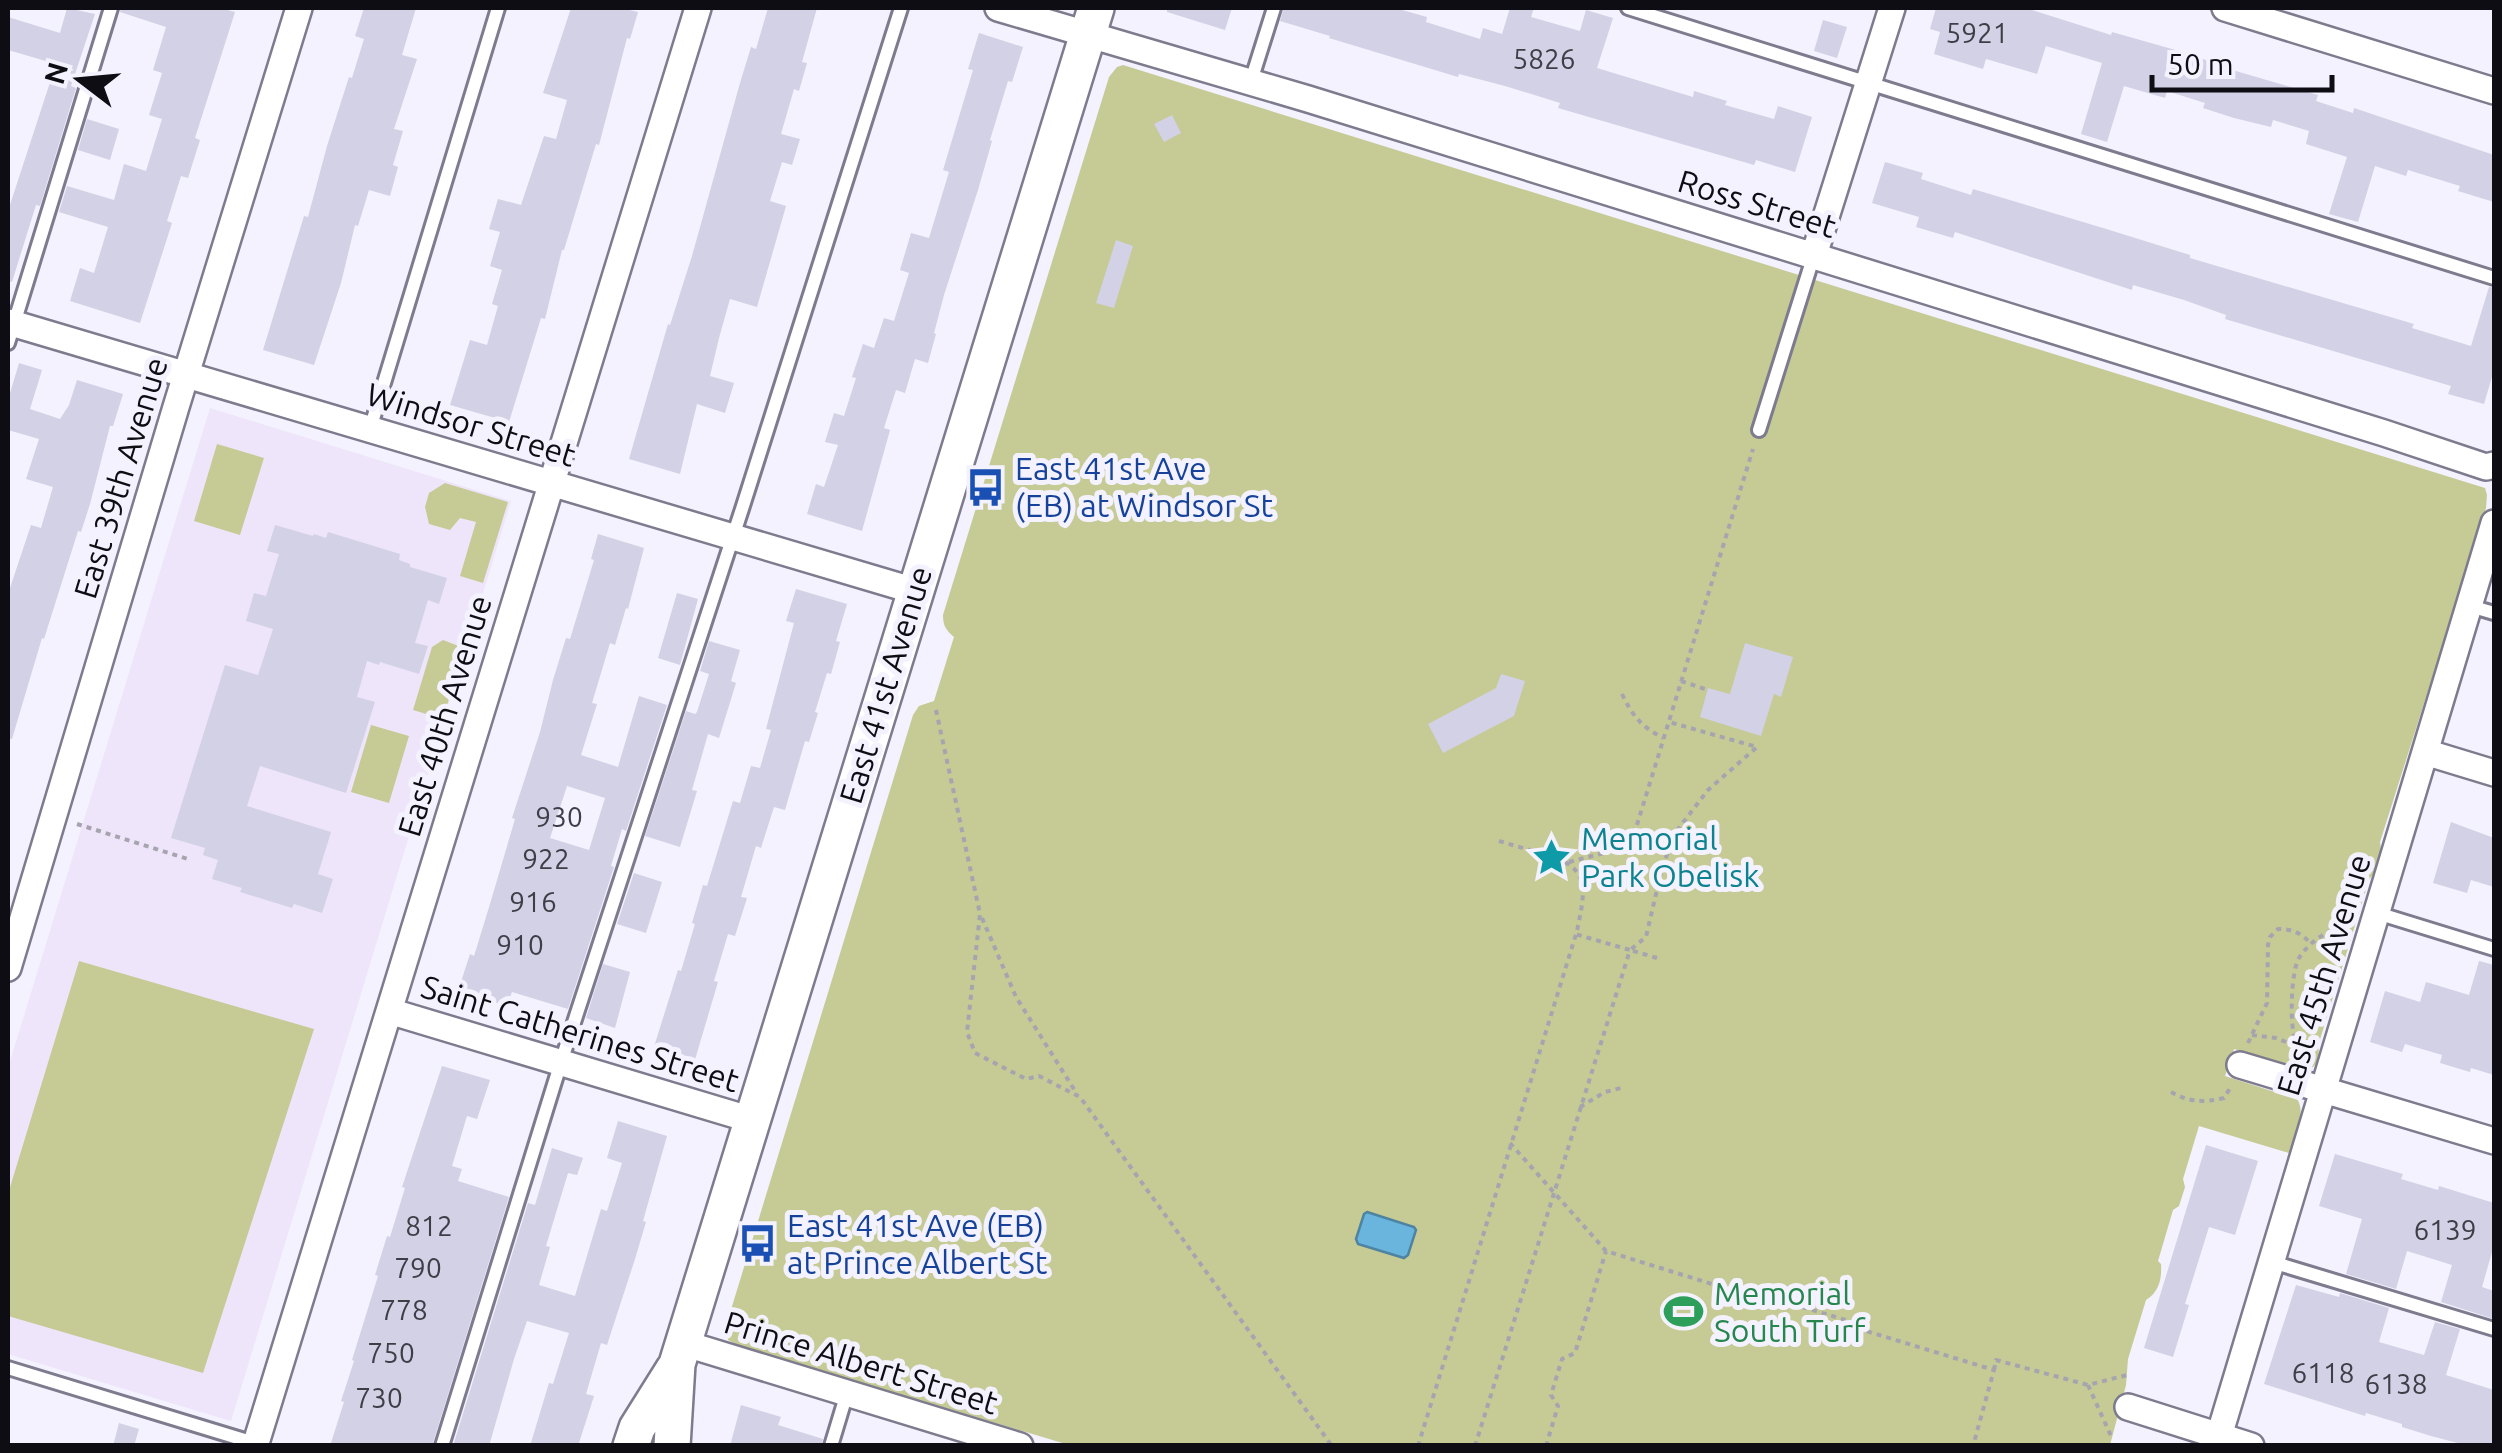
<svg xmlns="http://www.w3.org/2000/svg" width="2502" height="1453" font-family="Ubuntu,sans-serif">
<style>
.education{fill:#efe5fa}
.green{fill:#c6ca95}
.water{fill:#69b5de;stroke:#4e83a1;stroke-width:2.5}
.building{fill:#d3d1e5;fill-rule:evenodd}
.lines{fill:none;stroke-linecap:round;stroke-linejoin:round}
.service-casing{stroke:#7d7b8d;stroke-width:18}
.minor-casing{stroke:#7d7b8d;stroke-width:30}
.secondary-casing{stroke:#7d7b8d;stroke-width:40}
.path{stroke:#a6a5af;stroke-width:4;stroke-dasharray:5 5;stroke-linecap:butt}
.service{stroke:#fff;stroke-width:12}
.minor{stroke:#fff;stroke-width:25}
.secondary{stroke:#fff;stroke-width:35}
.labels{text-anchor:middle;stroke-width:10;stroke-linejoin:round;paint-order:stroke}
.number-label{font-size:28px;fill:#3f3e48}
.street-label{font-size:32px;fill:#0e0d13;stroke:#f3f2fe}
.transit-label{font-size:32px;fill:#164399;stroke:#f3f2fe;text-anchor:start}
.culture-label{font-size:32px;fill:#0d838f;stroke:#f3f2fe;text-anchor:start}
.leisure-label{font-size:32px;fill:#27864d;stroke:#f3f2fe;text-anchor:start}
</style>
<rect width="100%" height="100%" fill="#f3f2fe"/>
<!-- education -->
<path class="education" d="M210 408 511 501 231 1421 8 1354V1068Z"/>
<!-- green -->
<path class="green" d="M1123 65 2485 488 2487 495 2486 508 2380 842C2383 857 2378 869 2369 880L2318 1046C2321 1060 2316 1071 2300 1070L2234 1049 2225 1076 2297 1099C2307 1114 2294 1137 2289 1153L2199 1126 2183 1179 2185 1187 2179 1206 2173 1210 2158 1261 2161 1264C2162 1279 2159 1292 2146 1300L2128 1359 2126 1385 2110 1445H1069L739 1346 728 1340 726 1326 913 715 919 706 934 701 954 637C946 630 943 626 943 615L1109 77 1117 67Z
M217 444 264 458 240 535 194 521Z
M445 483 508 502 483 583 460 576 476 522 460 518 450 530 429 524 425 507 429 493Z
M443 640 464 648 443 719 413 710 432 647Z
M371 725 409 736 389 803 351 792Z
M79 961 314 1029 203 1373 8 1316V1194Z"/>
<!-- water -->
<path class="water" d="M1367 1212 1414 1227 1416 1230 1408 1255 1404 1258 1358 1244 1356 1239 1364 1214Z"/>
<!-- building -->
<path class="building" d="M67 8 95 14 71 86 76 88 40 206 36 205 12 282 8 281V211L56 64 8 50V17L60 33Z
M121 8H220L235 12 195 138 200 140 188 178 181 176 167 221 172 223 140 323 70 301 80 268 94 273 108 227 59 212 67 186 114 200 124 164 146 171 162 119 149 115 162 73 153 70 166 27 120 12Z
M364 8H416L402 55 417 59 394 129 403 131 393 165 398 167 390 196 369 190 358 226 355 225 341 283 314 365 263 350 304 216 308 217 327 146 349 77 352 78 364 39 355 36Z
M571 8H621L638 12 630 39 627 38 599 145 596 144 564 250H562L545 319 541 318 509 422 450 405 470 340 487 345 498 306 492 304 502 270 490 266 500 232 489 229 498 199 521 205 544 136 556 139 567 100 543 93Z
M768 8H817L802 62 807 63 799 91 794 89 781 134 800 139 792 165 782 162 770 201 786 206 757 307 730 299 719 338 710 376 734 383 725 413 697 404 680 474 629 459 668 324 670 325 692 256 740 83 751 47 756 49Z
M1167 8H1232L1225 30 1167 12Z
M1284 8H1395L1427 17 1426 22 1480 39 1483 28 1502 34 1510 8H1534L1531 17 1580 31 1586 10 1613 18 1597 68 1693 97 1694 91 1727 101 1725 105 1774 119 1778 106 1812 117 1795 172 1756 160 1754 165 1558 108 1560 103 1505 86 1459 74 1458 77 1329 38 1330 36 1280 21Z
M1936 8H2026L2111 35 2112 32 2179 51 2212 62V64L2318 95 2316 101 2353 113 2354 108 2494 155V202L2458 191 2460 186 2408 170 2406 176 2375 166 2358 222 2329 214 2347 157 2306 144 2309 131 2273 120 2271 127 2234 118 2203 108 2205 103 2167 91 2165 98 2124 86 2107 142 2081 134 2102 63 2046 46 2037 74 1986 59 1983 69 1934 54 1940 32 1930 29Z
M1823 20 1847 27 1837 58 1814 51Z
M979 33 1023 47 1012 82 1008 81 990 140 992 141 978 190 944 295 934 333 936 334 928 363 915 359 905 393 896 390 884 428 890 430 862 531 807 514 816 484 824 487 838 445 825 442 834 413 844 416 856 378 852 377 863 344 874 348 884 318 894 321 909 273 900 270 911 233 929 238 949 172 943 170 973 70 968 69Z
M1172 115 1181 133 1164 142 1154 124Z
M87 119 119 129 110 160 78 150Z
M1885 162 1923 173 1921 179 1971 195 1973 189 2103 228 2190 255V258L2414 324 2412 328 2471 346 2489 287 2494 288V370L2484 404 2448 394 2451 386 2225 319 2226 315 2184 300 2133 285 2132 290 1955 232 1953 238 1916 227 1919 217 1872 203Z
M1116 240 1133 246 1114 308 1096 303Z
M19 363 42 370 30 409 60 419 69 405 77 380 123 394 113 426H110L90 504 81 532 78 531 44 639 42 638 12 739 8 738V594L31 525 41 528 53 487 26 479 39 439 8 430V400Z
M275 525 313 536 314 534 326 538 328 532 400 554 399 560 410 564V567L447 578 439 604 428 600 415 643 428 646 419 674 380 662 379 665 367 661 357 697 375 702 346 793 260 766 247 806 331 832 318 874 333 879 322 913 294 904 292 908 240 892 242 888 212 879 218 860 203 855 205 848 171 838 225 665 258 675 273 629 246 621 254 593 266 596 279 554 267 551Z
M598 534 644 548 628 609 626 608 615 645 610 643 592 703 597 704 581 755 618 767 639 696 667 705 626 831 622 829 611 866 614 867 568 1009 512 992 507 1006 458 991 470 954 474 956 490 904 515 819 512 818 540 732 553 680 566 638 570 639 594 560 591 559ZM567 786 605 798 589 850 550 838Z
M796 589 847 604 836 641 840 642 831 674 827 673 815 712 818 713 809 742 805 741 785 810 774 807 761 848 756 846 741 897 747 898 735 936 728 934 714 981 718 982 694 1063 653 1050 678 970 681 971 695 924 692 923 703 885 707 886 733 801 740 803 751 766 760 768 771 730 766 729 794 623 786 621Z
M677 593 698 599 680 665 658 658Z
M709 641 740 650 731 681 736 683 719 738 708 734 692 790 697 791 680 847 645 836 686 711 695 714 697 712 709 674 700 671Z
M1745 643 1793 657 1781 697 1774 694 1761 736 1700 717 1708 688 1730 694Z
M1501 674 1525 681 1514 716 1443 753 1428 724 1496 688Z
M2451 822 2494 838V887L2471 880 2467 893 2433 883Z
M634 873 662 882 646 933 617 924Z
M2479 961 2494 965V1075L2471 1068 2470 1072 2440 1063 2442 1055 2405 1044 2402 1052 2370 1042 2385 991 2420 1002 2426 982 2469 995Z
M603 964 630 972 615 1028 586 1018Z
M442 1066 490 1080 477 1119 467 1116 452 1166 462 1169 458 1181 509 1197 432 1446H330L344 1402 341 1401 354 1361 352 1360 378 1276 375 1275 387 1236 390 1237 405 1188 402 1187Z
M618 1121 667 1136 643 1221 646 1222 635 1259 607 1345 601 1343 586 1394 594 1396 578 1446H530L549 1383 553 1384 569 1333 527 1321 514 1359 489 1446H453L528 1203 535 1205 552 1148 583 1158 577 1175 568 1173 546 1246 550 1247 539 1285 575 1296 601 1209 607 1211 622 1163 607 1158Z
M2206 1145 2258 1161 2235 1235 2209 1227 2185 1304 2189 1305 2173 1357 2144 1348Z
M2335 1154 2403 1174 2401 1179 2438 1190 2439 1186 2494 1203V1245L2482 1287 2494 1291V1319L2441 1302 2452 1265 2407 1251 2396 1289 2346 1274 2362 1219 2319 1206Z
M2296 1285 2339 1297 2340 1293 2389 1308 2379 1342 2424 1355 2435 1322 2460 1329 2446 1375 2494 1390V1446H2469L2431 1436 2402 1427V1424L2366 1413 2365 1416 2264 1384Z
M741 1405 781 1417 778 1425 823 1439 821 1446H730Z
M119 1423 139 1429 134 1446H113Z"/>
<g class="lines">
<defs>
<path id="service" d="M1628 8 2494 278
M1251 81 1274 8
M8 343 111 8
M370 429 498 8
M1759 430 1814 255
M2470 606 2494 613
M2377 913 2494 949
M2272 1262 2494 1329
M8 1368 261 1445
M442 1446 561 1062 742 509 901 8
M831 1446 847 1393"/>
<path id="minor" d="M998 8 1308 99 2384 433 2486 467 2494 465
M2225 8 2494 91
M1814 255 1892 8
M8 322 915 591
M2425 752 2494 773
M8 968 176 407 299 8
M389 1011 752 1120
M2240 1065 2494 1141
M683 1343 1020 1446
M2128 1407 2251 1446
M256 1443 698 8
M2216 1446 2494 523"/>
<path id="secondary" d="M631 1446 637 1428 674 1369
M672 1446 677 1364 1096 8"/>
</defs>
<!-- service casing -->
<use href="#service" class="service-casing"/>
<!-- minor casing -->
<use href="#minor" class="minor-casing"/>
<!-- secondary casing -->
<use href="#secondary" class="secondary-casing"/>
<!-- path -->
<path class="path" d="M1681 681 1705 689
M1622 694C1632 715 1642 728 1664 738
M936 710 980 914 967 1032 975 1053 1026 1079 1039 1076 1080 1097 1332 1446
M77 824 191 860
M1499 841 1543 854 1541 860 1553 864 1557 852 1545 848 1543 854
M1569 862 1604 853 1636 828 1753 449
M982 918 1016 997 1077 1094
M1657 958 1630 950 1646 937 1662 868 1675 833 1708 790 1757 747 1669 722
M2252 1035 2276 1038 2296 1046
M2248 1043 2267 1003 2268 945 2270 937 2278 929C2292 929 2302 933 2311 944
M2307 1053C2301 1049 2299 1049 2296 1043 2289 1027 2291 971 2299 958 2311 939 2330 930 2350 922
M2171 1092C2189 1102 2203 1103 2224 1098L2232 1085
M1580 1107 1605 1092 1625 1087
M1510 1143 1606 1251 1731 1290 1739 1288 1859 1324 1866 1331 1994 1370 1973 1446
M1994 1370 1996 1360 2088 1385 2127 1375
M2088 1385 2111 1436
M1418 1446 1577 931C1583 900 1593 870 1555 858
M1475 1446 1630 950 1575 934
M1546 1446 1558 1406 1551 1395 1562 1359 1575 1353 1606 1251"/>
<!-- service -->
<use href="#service" class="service"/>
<!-- minor -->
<use href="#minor" class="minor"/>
<!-- secondary -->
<use href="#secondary" class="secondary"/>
</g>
<!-- icons -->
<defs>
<symbol id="bus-bare" viewBox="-9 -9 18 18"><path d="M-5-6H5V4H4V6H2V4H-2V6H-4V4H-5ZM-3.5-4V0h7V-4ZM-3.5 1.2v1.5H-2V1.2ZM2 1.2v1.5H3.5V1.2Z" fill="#1a4fb4" stroke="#f3f2fe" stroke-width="2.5" paint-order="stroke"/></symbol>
<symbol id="sight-bare" viewBox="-9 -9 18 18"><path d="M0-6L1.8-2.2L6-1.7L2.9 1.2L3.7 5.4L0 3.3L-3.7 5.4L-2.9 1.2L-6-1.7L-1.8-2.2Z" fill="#0f9aa8" stroke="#f3f2fe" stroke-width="2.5" paint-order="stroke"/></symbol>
<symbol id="stadium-bare" viewBox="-9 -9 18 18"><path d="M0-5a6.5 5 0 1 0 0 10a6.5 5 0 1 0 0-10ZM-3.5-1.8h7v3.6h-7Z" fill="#2e9e5b" stroke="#f3f2fe" stroke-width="2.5" paint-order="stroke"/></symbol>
</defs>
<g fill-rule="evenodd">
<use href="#bus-bare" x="958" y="460" width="55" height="55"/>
<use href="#sight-bare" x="1524" y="830" width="55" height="55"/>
<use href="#bus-bare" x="730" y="1216" width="55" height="55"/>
<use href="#stadium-bare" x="1656" y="1284" width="55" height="55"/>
</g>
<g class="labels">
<!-- number labels -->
<g class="number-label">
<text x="1977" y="43">5921</text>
<text x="1544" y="69">5826</text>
<text x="559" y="827">930</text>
<text x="546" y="869">922</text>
<text x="533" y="912">916</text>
<text x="520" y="955">910</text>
<text x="429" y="1236">812</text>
<text x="2445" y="1240">6139</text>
<text x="418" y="1278">790</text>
<text x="404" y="1320">778</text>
<text x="391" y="1363">750</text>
<text x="2323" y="1383">6118</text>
<text x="2396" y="1394">6138</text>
<text x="379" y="1408">730</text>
</g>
<!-- street labels -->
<g class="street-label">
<text transform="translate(1757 204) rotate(17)" y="11">Ross Street</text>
<text transform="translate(471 425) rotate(17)" y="11">Windsor Street</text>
<text transform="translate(121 478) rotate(-73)" y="11">East 39th Avenue</text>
<text transform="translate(886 685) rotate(-73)" y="11">East 41st Avenue</text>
<text transform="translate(445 716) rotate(-73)" y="11">East 40th Avenue</text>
<text transform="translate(2324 975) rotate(-73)" y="11">East 45th Avenue</text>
<text transform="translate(580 1034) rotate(17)" y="11">Saint Catherines Street</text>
<text transform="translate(861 1363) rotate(17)" y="11">Prince Albert Street</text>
</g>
<!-- transit labels -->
<g class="transit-label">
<text x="1015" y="480">East 41st Ave<tspan x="1015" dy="37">(EB) at Windsor St</tspan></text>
<text x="787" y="1237">East 41st Ave (EB)<tspan x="787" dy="37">at Prince Albert St</tspan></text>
</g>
<!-- culture labels -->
<g class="culture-label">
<text x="1581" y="850">Memorial<tspan x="1581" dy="37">Park Obelisk</tspan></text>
</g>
<!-- leisure labels -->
<g class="leisure-label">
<text x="1714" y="1305">Memorial<tspan x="1714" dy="37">South Turf</tspan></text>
</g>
</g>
<!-- border -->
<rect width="2502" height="1453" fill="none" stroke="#0e0d13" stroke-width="20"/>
<!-- north arrow -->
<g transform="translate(80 80) rotate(286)" stroke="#f3f2fe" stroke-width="8" paint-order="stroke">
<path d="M0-8L18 38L0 25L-18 38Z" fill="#0e0d13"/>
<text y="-15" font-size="28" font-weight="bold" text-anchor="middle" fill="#0e0d13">N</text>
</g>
<!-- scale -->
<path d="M2152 75v15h180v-15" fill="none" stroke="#0e0d13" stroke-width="5"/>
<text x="2167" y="75" font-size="30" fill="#0e0d13" stroke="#f3f2fe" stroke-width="8" paint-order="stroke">50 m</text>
</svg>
